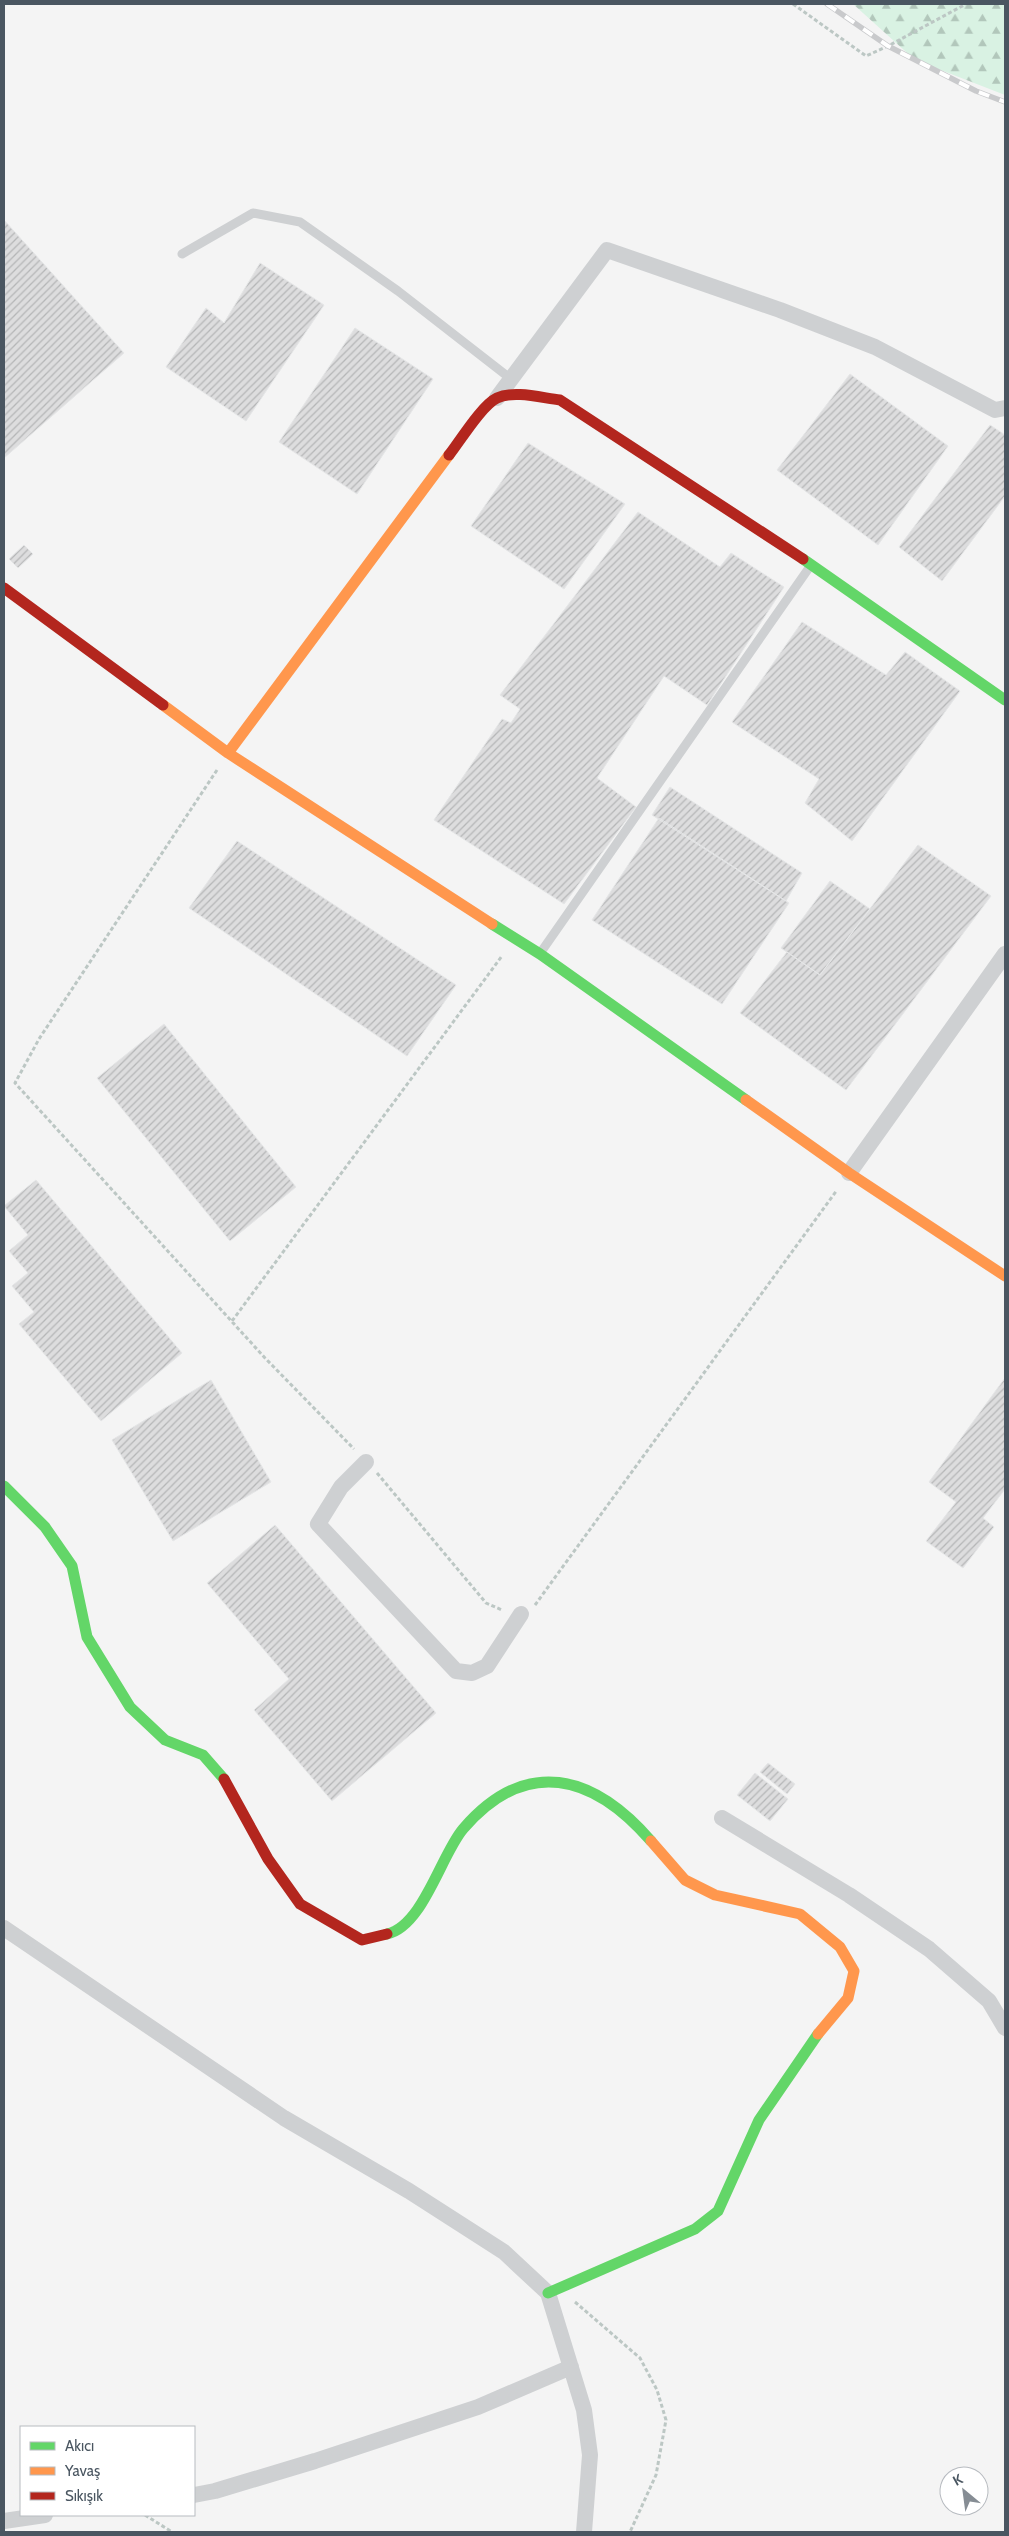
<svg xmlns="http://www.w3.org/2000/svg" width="1009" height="2536" font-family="Cabin,sans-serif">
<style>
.forest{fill:url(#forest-firs)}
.building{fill:url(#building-hatch);stroke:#e5e6e7}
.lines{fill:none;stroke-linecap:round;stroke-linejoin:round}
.path{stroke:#bcc7c4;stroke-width:3;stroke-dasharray:4 2.5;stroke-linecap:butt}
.lane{stroke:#ced0d2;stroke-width:9}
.street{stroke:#ced0d2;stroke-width:16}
.fast{stroke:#63d668;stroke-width:11}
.slow{stroke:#ff974d;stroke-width:11}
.jam{stroke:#b3261e;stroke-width:11}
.rail-casing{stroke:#c9cacc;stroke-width:5.5}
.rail{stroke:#fff;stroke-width:4;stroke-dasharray:11;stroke-linecap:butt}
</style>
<defs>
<pattern id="forest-firs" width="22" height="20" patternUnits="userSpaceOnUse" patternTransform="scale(1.25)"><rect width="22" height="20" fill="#d9f2e3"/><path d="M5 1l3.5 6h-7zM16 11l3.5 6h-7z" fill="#b2c7bb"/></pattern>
<pattern id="building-hatch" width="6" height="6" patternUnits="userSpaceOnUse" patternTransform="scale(1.25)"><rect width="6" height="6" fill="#ddddde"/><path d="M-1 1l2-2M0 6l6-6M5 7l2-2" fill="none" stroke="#b5b6b7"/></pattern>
</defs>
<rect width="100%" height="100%" fill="#f4f4f4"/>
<!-- forest -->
<path class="forest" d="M853 4H1005V95L915 60Z"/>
<!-- building -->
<path class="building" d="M4 220 124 353 4 458Z
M260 263 324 305 246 421 166 367 206 308 224 323Z
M355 328 433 379 357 494 279 442Z
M850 374 948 446 878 545 777 470Z
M990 425 1005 435V496L942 581 899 547Z
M528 443 625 504 564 589 471 526Z
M638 512 720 567 731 553 784 587 707 705 664 676 597 778 636 807 564 904 434 820 502 719 511 723 520 709 500 695Z
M24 545 33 554 18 568 9 559Z
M802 622 886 675 905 652 960 691 852 841 805 803 819 779 732 722Z
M670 787 802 873 786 901 652 815Z
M659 818 789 903 722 1004 592 920Z
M237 841 456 985 407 1056 189 908Z
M918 845 991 896 846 1090 740 1013 787 952 820 975Z
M830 881 870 909 820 975 781 948Z
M164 1024 296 1187 230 1241 97 1078Z
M36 1180 182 1353 101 1421 19 1324 34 1312 12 1286 28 1273 9 1251 28 1235 4 1206Z
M1005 1378V1489L983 1518 994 1527 963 1568 926 1541 956 1502 929 1482Z
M211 1380 271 1482 173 1541 112 1440Z
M275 1525 436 1713 332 1801 254 1710 289 1679 207 1583Z
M768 1763 795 1784 787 1794 760 1772Z
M755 1773 788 1799 770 1821 737 1795Z"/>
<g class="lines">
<!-- path -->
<path class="path" d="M793 4 866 56 888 46 966 4
M217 770 39 1039 15 1083 265 1358 354 1449
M232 1321 502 956
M377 1473 486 1603 502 1610
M535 1605 837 1190
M575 2302 640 2358 657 2390 666 2420 656 2475 630 2532
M145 2515 172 2532"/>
<!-- lane -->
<path class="lane" d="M182 254 253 213 300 222 398 291 511 379
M541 952 811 565"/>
<!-- street -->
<path class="street" d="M497 398 607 250 780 310 875 347 995 410 1005 408
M849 1173 1005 954
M366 1462 341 1487 318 1524 456 1671 472 1673 487 1666 521 1614
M722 1818 849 1895 929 1949 989 2001 1005 2028
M4 1928 284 2118 409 2191 504 2252 548 2293 584 2410 590 2455 584 2532
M194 2495 215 2491 315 2461 478 2407 571 2367
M4 2521 45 2515"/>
<!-- fast -->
<path class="fast" d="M803 559 1005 700
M492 924 540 954 746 1100
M4 1486 45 1527 72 1566 87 1637 130 1707 165 1740 203 1755 224 1779
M387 1934C423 1926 441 1855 463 1829 526 1756 593 1774 651 1841
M548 2293 695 2229 718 2211 759 2120 818 2034"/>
<!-- slow -->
<path class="slow" d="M163 705 228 753 492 924
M228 753 449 455
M746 1100 849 1173 1005 1276
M651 1841 685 1880 715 1895 800 1914 840 1947 854 1971 848 1998 818 2034"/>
<!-- jam -->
<path class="jam" d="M449 455C460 441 482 405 497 398 514 390 542 398 560 400L803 559
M4 588 163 705
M224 1779 268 1859 300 1904 362 1940 387 1934"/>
<defs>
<path id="rail" d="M827 4 888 46 976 91 1005 102"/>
</defs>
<!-- rail casing -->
<use href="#rail" class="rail-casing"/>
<!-- rail -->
<use href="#rail" class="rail"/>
</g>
<!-- border -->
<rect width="1009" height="2536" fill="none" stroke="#4a5661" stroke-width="10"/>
<!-- legend -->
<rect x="20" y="2426" width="175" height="90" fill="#ffffff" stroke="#b7bbc0"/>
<rect x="30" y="2442" width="25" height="8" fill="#63d668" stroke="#b7bbc0"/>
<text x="65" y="2451" font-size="15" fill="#4a5661">Akıcı</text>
<rect x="30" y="2467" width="25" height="8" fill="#ff974d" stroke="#b7bbc0"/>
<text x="65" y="2476" font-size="15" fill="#4a5661">Yavaş</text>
<rect x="30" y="2492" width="25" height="8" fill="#b3261e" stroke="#b7bbc0"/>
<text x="65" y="2501" font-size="15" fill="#4a5661">Sıkışık</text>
<!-- north arrow -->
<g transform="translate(964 2491) rotate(331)"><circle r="24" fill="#ffffff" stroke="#b7bbc0"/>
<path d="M0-4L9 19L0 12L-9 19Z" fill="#868d94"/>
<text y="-8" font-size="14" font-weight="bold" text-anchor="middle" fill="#4a5661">K</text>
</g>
</svg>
